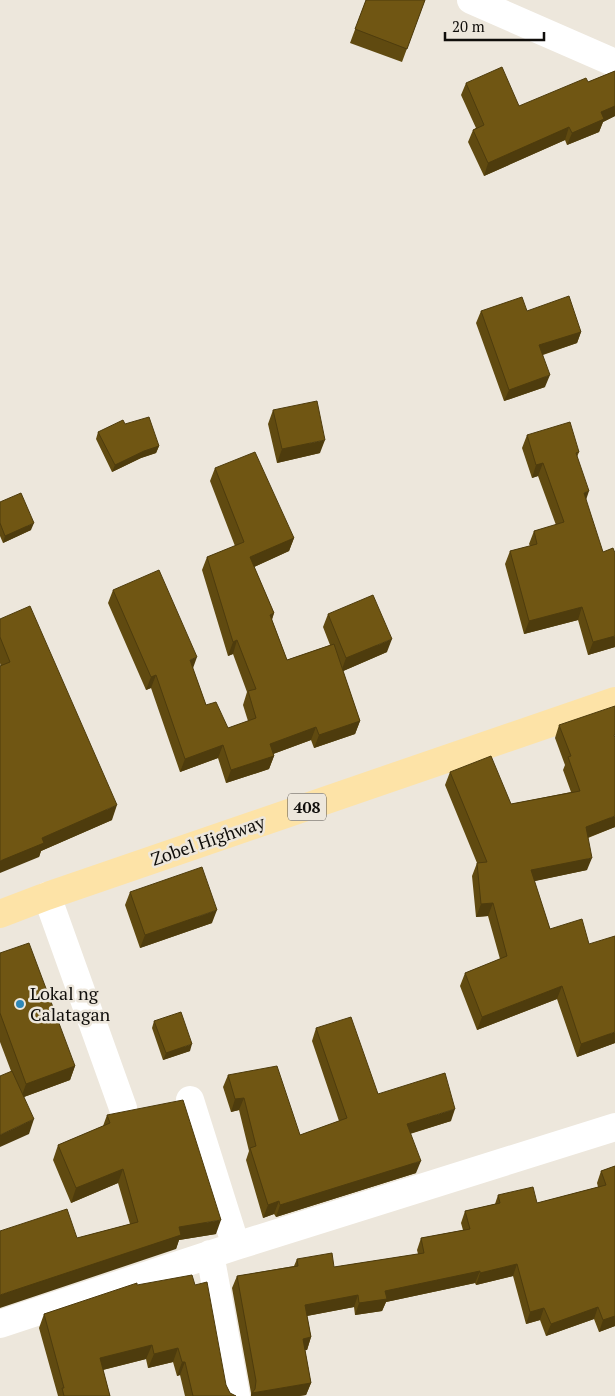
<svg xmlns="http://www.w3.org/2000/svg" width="615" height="1396" font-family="'PT Serif',serif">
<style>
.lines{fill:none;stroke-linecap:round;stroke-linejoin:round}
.minor{stroke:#fff;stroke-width:28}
.primary{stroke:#fde3a7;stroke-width:28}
.wall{fill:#604a10}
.shaded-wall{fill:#4e3c0d}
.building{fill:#705613;stroke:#4e3c0d}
.poi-dot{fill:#2f87b6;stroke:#ede7dc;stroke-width:2}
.labels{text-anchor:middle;stroke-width:5;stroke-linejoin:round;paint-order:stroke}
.shield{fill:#ede7dc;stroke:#524f4a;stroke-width:1}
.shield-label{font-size:16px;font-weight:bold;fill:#100e0b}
.street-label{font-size:18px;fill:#100e0b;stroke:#ede7dc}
.poi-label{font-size:18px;fill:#100e0b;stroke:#ede7dc;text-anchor:start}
</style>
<rect width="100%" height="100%" fill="#ede7dc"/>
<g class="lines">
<!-- minor -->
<path class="minor" d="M471 0 615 63
M47 896 123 1108
M190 1100 236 1246
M210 1254 236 1396
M0 1324 236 1246 615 1127"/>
<!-- primary -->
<path class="primary" d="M0 914 47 896 615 701"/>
</g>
<!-- wall -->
<path class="wall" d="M366 0H425L402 62 350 43Z
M615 71V116L603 122 599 132 567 145 565 140 484 176 468 142 473 130 476 128 461 95 466 83 519 106 588 82Z
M481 311H527L581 332 577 343 543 355 545 387 504 401 476 323Z
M273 410 320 453 277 463 268 424Z
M125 424 159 446 156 453 141 458 112 472 96 439 98 432Z
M527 435 579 452 577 457 615 647 588 655 578 620 524 634 505 564 510 551 530 546 529 544 534 531 556 525 538 476 532 478 522 448Z
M215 468 294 538 289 551 254 567 274 613 272 620 287 660 330 645 323 627 328 614 387 652 343 671 360 721 355 734 314 748 311 740 273 754 274 756 269 769 226 783 218 758 180 772 151 688 146 690 108 603 113 590 193 669 206 705 228 728 248 721 243 705 247 692 233 654 228 656 202 570 207 557 235 546 210 481Z
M0 502 31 530 3 543 0 536Z
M0 619 112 820 41 851 39 857 0 663Z
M559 725 615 827 588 838 587 870 534 881 550 929 615 1043 577 1057 557 999 477 1030 460 986 465 973 500 959 488 916 476 917 472 876 477 863 445 785 450 772 511 804 571 792 563 770 565 765 555 738Z
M130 892 212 923 140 948 125 905Z
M0 953 75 1066 70 1080 24 1097 29 1134 11 1071 0 1042Z
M154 1021 190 1051 163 1060 152 1028Z
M316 1028 378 1094 451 1121 410 1134 416 1173 276 1217 274 1214 263 1218 246 1160 249 1151 239 1110 231 1112 223 1087 228 1075 300 1135 339 1121 312 1041Z
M107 1115 216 1234 179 1240 176 1249 77 1238 130 1224 118 1183 71 1203 53 1160 58 1145 103 1126Z
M615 1166V1326L599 1332 594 1319 546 1336 540 1320 526 1324 513 1276 476 1285 475 1283 386 1302 382 1311 355 1315 354 1307 307 1316 311 1337 307 1350H305L311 1383 306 1395 299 1396H251V1393L232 1288 237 1276 294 1266 297 1259 334 1267 418 1254 417 1250 421 1238 463 1230 461 1223 465 1211 495 1204 498 1195 537 1203 598 1187 597 1183 601 1171Z
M137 1285 226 1385 230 1393 236 1396H185L180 1375 177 1376 173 1362 148 1368 146 1359 103 1370 110 1396H58L39 1328 44 1314Z"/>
<!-- shaded-wall -->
<path class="shaded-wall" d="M615 106V116L603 122 599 132 567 145 572 133 601 112Z
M569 127 565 140 484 176 488 163Z
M581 332 577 343 535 357 539 345Z
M550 375 545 387 504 401 509 390Z
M325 440 320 453 277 463 282 449Z
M159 446 156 453 141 458 112 472 115 465 144 451Z
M543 463 538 476 532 478 536 465Z
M589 491 585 503 584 493Z
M34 523 31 530 3 543 5 536Z
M294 538 289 551 245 571 250 557Z
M582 607 578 620 524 634 529 621Z
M274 613 269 627 270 615Z
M615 636V647L588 655 593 642Z
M392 639 387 652 341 672 346 658Z
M237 640 233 654 228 656 233 642Z
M197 657 192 671 190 660Z
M156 675 151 688 146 690 151 677Z
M360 721 355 734 314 748 319 735Z
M316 727 311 740 265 757 270 744Z
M223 745 218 758 180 772 185 759Z
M274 756 269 769 226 783 231 770Z
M117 805 112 820 41 851 39 857 0 873V861L42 838Z
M615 816V827L581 840 586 827Z
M592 858 587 870 526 883 531 870Z
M493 903 488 916 476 917 481 904Z
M217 910 212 923 140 948 145 935Z
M562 986 557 999 477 1030 482 1017Z
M615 1032V1043L577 1057 581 1044Z
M192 1044 190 1051 163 1060 166 1053Z
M75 1066 70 1080 21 1098 26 1084Z
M244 1098 239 1110 231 1112 235 1099Z
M455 1109 451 1121 402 1136 407 1124Z
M34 1119 29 1134 0 1147V1135Z
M421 1161 416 1173 276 1217 280 1205Z
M123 1169 118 1183 71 1203 76 1188Z
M279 1201 274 1214 263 1218 268 1205Z
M221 1220 216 1234 179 1240 176 1249 0 1308V1295L179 1227Z
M517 1264 513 1276 476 1285 480 1273Z
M480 1271 475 1283 386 1302 382 1311 355 1315 359 1303 385 1291Z
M358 1295 354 1307 301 1317 305 1305Z
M598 1307 594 1319 546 1336 551 1324Z
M544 1308 540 1320 526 1324 530 1312Z
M615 1316V1326L599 1332 603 1320Z
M311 1337 307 1350 298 1351 303 1339Z
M152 1345 146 1359 94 1372 100 1358Z
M178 1348 173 1362 148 1368 154 1354Z
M182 1362H185L180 1375 177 1376Z
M311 1383 306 1395 299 1396H251L252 1393Z"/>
<!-- building -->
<path class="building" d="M366 0H425L407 49 355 29Z
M502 67 519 106 586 78 588 82 615 71V106L601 112 604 119 572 133 569 127 488 163 473 130 484 125 466 83Z
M569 296 581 332 539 345 550 375 509 390 481 311 522 297 527 311Z
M317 401 325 440 282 449 273 410Z
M149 417 159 446 144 451 115 465 98 432 123 420 125 424Z
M570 422 579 452 576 453 589 491 584 493 603 552 613 548 615 553V636L593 642 582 607 529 621 510 551 537 544 534 531 564 522 543 463 536 465 527 435Z
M255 452 294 538 250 557 274 613 270 615 287 660 334 644 360 721 319 735 316 727 270 744 274 756 231 770 223 745 185 759 156 675 151 677 113 590 159 570 197 657 190 660 206 705 216 702 228 728 256 718 248 691 256 689 237 640 233 642 207 557 244 542 215 468Z
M21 493 34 523 5 536 0 523V502Z
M373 595 392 639 346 658 328 614Z
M30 606 117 805 42 838 44 843 0 861V666L10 662 0 637V619Z
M615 706V735H614L615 738V816L586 827 592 858 531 870 550 929 582 919 589 944 615 936V1032L581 1044 562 986 482 1017 465 973 507 956 493 903 481 904 477 863 487 862 450 772 491 756 511 804 580 791 568 757 571 756 559 725Z
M202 867 217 910 145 935 130 892Z
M29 943 75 1066 26 1084 0 1013V953Z
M181 1012 192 1044 166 1053 154 1021Z
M351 1017 378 1094 445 1073 455 1109 407 1124 421 1161 280 1205 279 1201 268 1205 250 1148 256 1146 244 1098 235 1099 228 1075 277 1066 300 1135 347 1118 316 1028Z
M12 1071 34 1119 0 1135V1076Z
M183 1100 221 1220 179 1227 181 1235 0 1295V1231L67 1209 77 1238 138 1222 123 1169 76 1188 58 1145 110 1123 107 1115Z
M615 1166V1316L603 1320 598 1307 551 1324 544 1308 530 1312 517 1264 480 1273V1271L385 1291 387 1299 359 1303 358 1295 305 1305 311 1337 303 1339 311 1383 252 1393 255 1389 256 1381 237 1276 298 1266 297 1259 332 1253 334 1267 424 1253 421 1238 470 1229 465 1211 500 1203 498 1195 533 1187 537 1203 606 1185 601 1171Z
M192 1275 195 1285 207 1282 226 1385 230 1393 236 1396H193L185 1362H182L178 1348 154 1354 152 1345 100 1358 110 1396H64L62 1388H64L44 1314 137 1283V1285Z"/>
<!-- markers -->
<circle class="poi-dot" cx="20" cy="1004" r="5"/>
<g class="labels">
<!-- shield labels -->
<rect class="shield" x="288" y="793.5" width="38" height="27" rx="4"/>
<g class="shield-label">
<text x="307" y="813">408</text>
</g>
<!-- street labels -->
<g class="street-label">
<text transform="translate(208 841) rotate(-19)" y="6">Zobel Highway</text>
</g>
<!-- poi labels -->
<g class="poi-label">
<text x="30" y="1000">Lokal ng<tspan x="30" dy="21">Calatagan</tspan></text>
</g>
</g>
<!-- scale -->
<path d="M445 32v8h99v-8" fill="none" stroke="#100e0b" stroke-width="2.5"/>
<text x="452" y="32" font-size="15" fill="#100e0b" stroke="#ede7dc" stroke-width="4" paint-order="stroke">20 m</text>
</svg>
